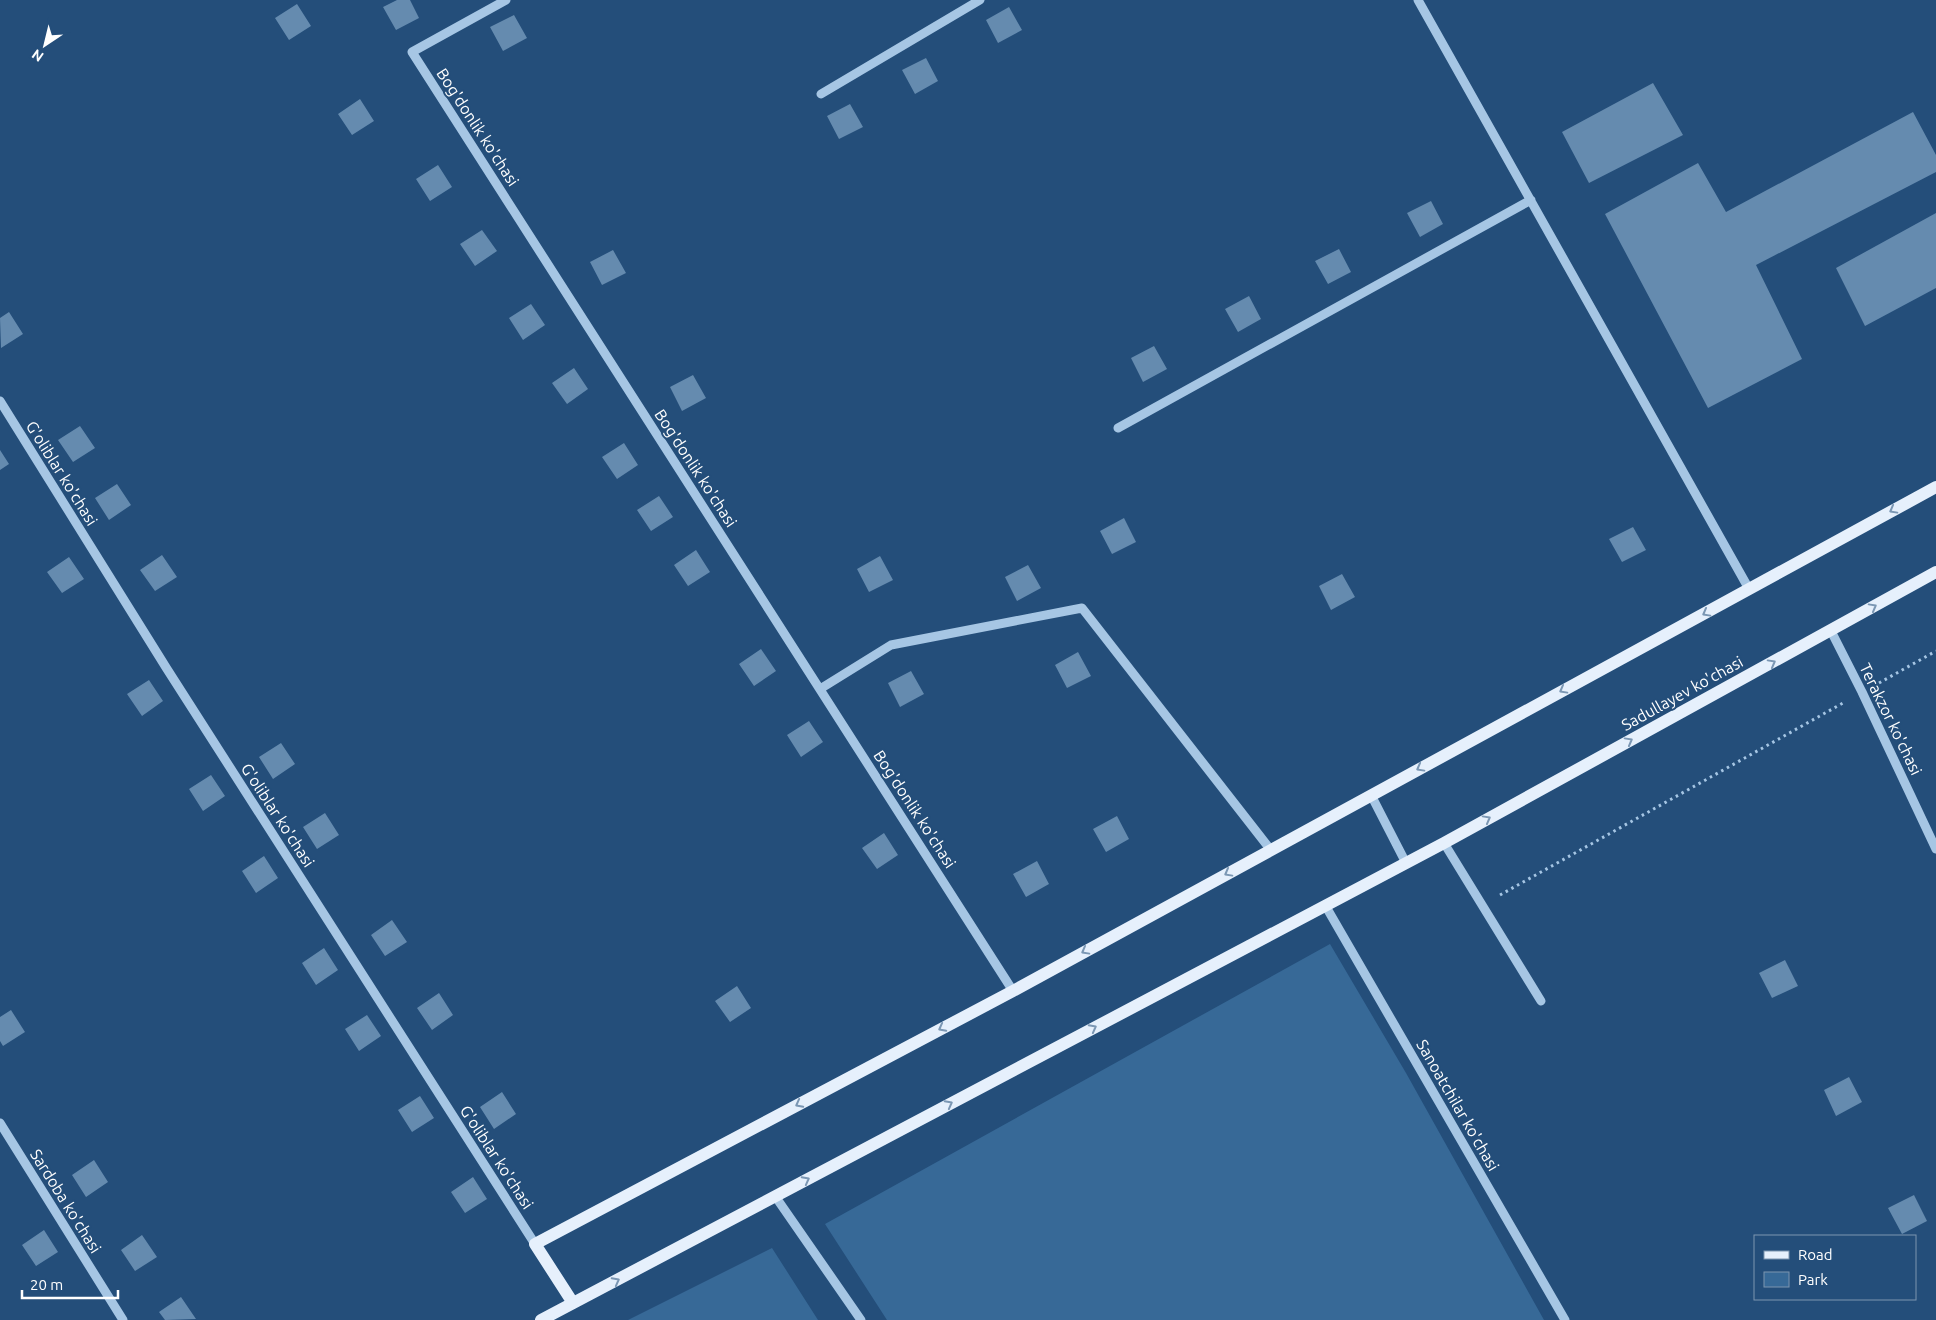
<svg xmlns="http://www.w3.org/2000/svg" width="1936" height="1320" font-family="Ubuntu,sans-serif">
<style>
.green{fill:#376997}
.building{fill:#658baf}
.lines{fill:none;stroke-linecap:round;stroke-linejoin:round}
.path{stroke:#a6c6e4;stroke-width:3;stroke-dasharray:2.5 4;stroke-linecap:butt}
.minor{stroke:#a6c6e4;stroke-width:9}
.major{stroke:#e6f0fc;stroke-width:12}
.oneway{stroke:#7b97b4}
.labels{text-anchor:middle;stroke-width:4;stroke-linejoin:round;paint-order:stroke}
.street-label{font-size:16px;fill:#fff;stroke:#244e7a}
</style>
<rect width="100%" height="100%" fill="#244e7a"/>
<!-- green -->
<path class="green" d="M1330 944 1406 1073 1544 1320H887L825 1224Z
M772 1248 818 1320H628Z"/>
<!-- building -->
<path class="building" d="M397 0H410L419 18 396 30 383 7Z
M297 4 311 26 289 40 275 18Z
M1009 7 1022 30 998 43 986 20Z
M514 15 527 38 503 51 490 27Z
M926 58 938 81 915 94 902 70Z
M1653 83 1683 135 1589 183 1562 132Z
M360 99 374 121 352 135 338 114Z
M850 104 863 127 839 139 827 116Z
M1913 112 1936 155V172L1756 265 1802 359 1708 408 1605 214 1698 163 1726 212Z
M438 165 452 187 430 201 416 179Z
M1431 201 1443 224 1420 237 1407 213Z
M1936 213V288L1865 326 1836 268Z
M482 230 497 251 475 266 460 244Z
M1339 249 1351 272 1328 284 1315 261Z
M613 250 626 273 602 285 590 262Z
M1249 296 1261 319 1238 332 1225 309Z
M531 304 545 325 523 340 509 318Z
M9 312 23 334 1 348 0 318Z
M1154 346 1167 369 1143 382 1131 358Z
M574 368 588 389 567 404 552 383Z
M693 375 706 398 682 411 670 387Z
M80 426 95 448 73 462 58 440Z
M624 443 638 465 617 479 602 457Z
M0 450 9 464 0 470Z
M117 484 131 505 109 520 95 498Z
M659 496 673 517 651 531 637 510Z
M1124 518 1136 542 1112 554 1100 531Z
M1633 527 1646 550 1622 562 1609 539Z
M696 550 710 572 688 586 674 565Z
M162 555 177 577 155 591 140 570Z
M880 556 893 580 869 592 857 569Z
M69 557 84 579 62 593 47 572Z
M1028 565 1041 588 1017 601 1005 577Z
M1342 574 1355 597 1331 610 1319 586Z
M761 649 776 671 754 686 739 664Z
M1078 652 1091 676 1067 688 1055 665Z
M911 671 924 694 900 707 888 683Z
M149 680 163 701 142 716 127 694Z
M809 721 823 742 801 757 787 735Z
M281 743 295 764 273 779 259 757Z
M211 775 225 796 203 811 189 789Z
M325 813 339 835 317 849 303 827Z
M1117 816 1129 839 1106 852 1093 829Z
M884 833 898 855 877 869 862 848Z
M264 856 278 878 256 893 242 871Z
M1037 861 1049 884 1026 897 1013 874Z
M392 920 407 942 385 956 371 935Z
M324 948 338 970 316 985 302 963Z
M1785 960 1798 986 1772 998 1759 973Z
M737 986 751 1008 730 1022 715 1001Z
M439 993 453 1015 432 1030 417 1008Z
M11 1010 25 1032 3 1046 0 1041V1017Z
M367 1015 381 1036 359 1051 345 1029Z
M1849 1077 1862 1102 1836 1116 1824 1090Z
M502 1092 516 1114 494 1129 480 1107Z
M420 1096 434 1118 412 1132 398 1110Z
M94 1160 108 1182 86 1197 72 1175Z
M473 1177 487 1199 465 1213 451 1192Z
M1914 1195 1927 1221 1902 1234 1888 1208Z
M44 1230 58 1252 36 1266 22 1245Z
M142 1235 157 1257 135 1271 121 1250Z
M181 1297 196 1319 165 1320 159 1312Z"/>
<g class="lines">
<!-- path -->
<path class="path" d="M1879 683 1936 651
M1500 895 1843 703"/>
<!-- minor -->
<path class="minor" d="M506 0 412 52 1013 991
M1418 0 1749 589
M821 94 980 0
M0 401 167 669 535 1244
M1118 428 1531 200
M1831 631 1862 692 1936 849
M820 689 891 645 1082 608 1270 849
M1371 795 1406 863
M1444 843 1541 1001
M1325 905 1565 1320
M0 1123 123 1320
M775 1196 861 1320"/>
<!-- major -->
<path class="major" d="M573 1303 535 1244 1013 991 1936 487
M541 1320 1444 843 1936 572"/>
</g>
<!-- one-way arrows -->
<defs><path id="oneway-chevron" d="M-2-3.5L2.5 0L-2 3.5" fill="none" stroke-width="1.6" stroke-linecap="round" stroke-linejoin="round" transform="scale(1.25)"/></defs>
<g class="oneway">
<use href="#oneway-chevron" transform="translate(1893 510) rotate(151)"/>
<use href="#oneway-chevron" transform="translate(1873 607) rotate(-29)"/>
<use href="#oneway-chevron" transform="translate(1706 613) rotate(151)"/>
<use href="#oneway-chevron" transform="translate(1772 663) rotate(-29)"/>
<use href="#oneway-chevron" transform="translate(1563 690) rotate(151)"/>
<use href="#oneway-chevron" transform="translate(1629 741) rotate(-29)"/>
<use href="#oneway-chevron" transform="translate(1420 768) rotate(151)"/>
<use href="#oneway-chevron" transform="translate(1487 819) rotate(-29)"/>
<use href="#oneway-chevron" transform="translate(1228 873) rotate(151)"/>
<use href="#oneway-chevron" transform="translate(1085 951) rotate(151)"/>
<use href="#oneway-chevron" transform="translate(942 1028) rotate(152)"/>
<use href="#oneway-chevron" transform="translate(1093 1028) rotate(-28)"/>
<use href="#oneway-chevron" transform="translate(799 1104) rotate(152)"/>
<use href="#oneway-chevron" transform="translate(949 1104) rotate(-28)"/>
<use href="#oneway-chevron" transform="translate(806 1180) rotate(-28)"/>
<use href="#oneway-chevron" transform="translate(616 1281) rotate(-28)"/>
</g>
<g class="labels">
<!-- street labels -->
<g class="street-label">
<text transform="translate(478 127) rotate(57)" y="6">Bog'donlik ko'chasi</text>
<text transform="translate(696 468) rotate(57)" y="6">Bog'donlik ko'chasi</text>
<text transform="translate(62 473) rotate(58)" y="6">G'oliblar ko'chasi</text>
<text transform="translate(1682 693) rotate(-29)" y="6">Sadullayev ko'chasi</text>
<text transform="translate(1891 719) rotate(64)" y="6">Terakzor ko'chasi</text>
<text transform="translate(915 809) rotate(57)" y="6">Bog'donlik ko'chasi</text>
<text transform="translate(278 815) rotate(57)" y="6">G'oliblar ko'chasi</text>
<text transform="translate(1458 1105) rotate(60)" y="6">Sanoatchilar ko'chasi</text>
<text transform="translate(497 1157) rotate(57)" y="6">G'oliblar ko'chasi</text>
<text transform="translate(66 1201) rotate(58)" y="6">Sardoba ko'chasi</text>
</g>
</g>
<!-- legend -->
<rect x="1754" y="1235" width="162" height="65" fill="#244e7a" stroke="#7c95af"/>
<rect x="1764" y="1251" width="25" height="8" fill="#e6f0fc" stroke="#7c95af"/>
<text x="1798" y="1260" font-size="15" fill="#ffffff">Road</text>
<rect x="1764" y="1272" width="25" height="15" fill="#376997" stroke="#7c95af"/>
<text x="1798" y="1285" font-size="15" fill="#ffffff">Park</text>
<!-- north arrow -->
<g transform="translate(45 45) rotate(215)" stroke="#244e7a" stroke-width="4" paint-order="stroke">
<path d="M0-4L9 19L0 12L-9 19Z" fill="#ffffff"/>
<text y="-8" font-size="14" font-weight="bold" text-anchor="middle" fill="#ffffff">N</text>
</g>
<!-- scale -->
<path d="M22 1290v8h96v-8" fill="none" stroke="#ffffff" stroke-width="2.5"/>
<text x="30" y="1290" font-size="15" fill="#ffffff" stroke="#244e7a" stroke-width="4" paint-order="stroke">20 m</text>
</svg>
